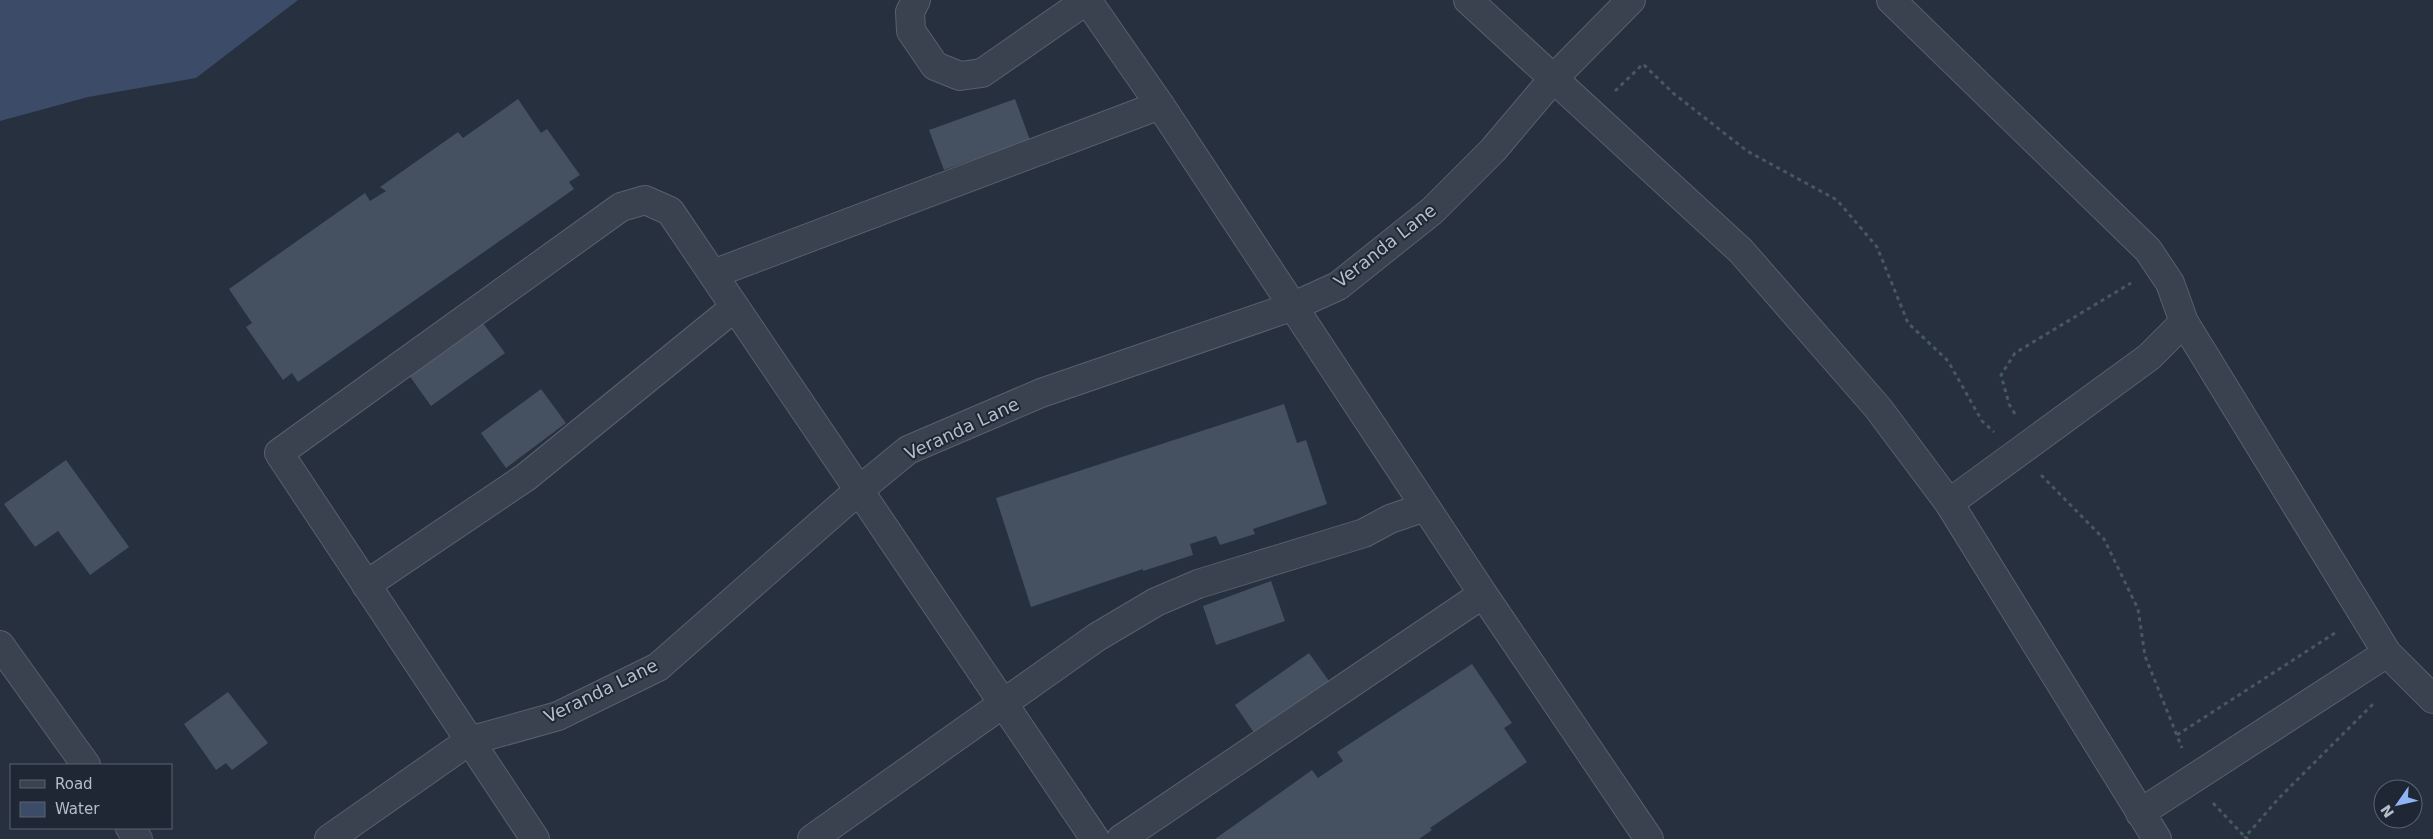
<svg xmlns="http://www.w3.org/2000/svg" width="2433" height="839" font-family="'DejaVu Sans',sans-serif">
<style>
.water{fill:#3c4c68}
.building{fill:#455061}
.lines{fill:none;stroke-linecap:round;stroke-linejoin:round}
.minor-casing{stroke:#58606d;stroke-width:30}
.path{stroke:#46595d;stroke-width:3;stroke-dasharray:4 4;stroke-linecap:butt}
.minor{stroke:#3a424f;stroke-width:28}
.labels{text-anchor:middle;stroke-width:4;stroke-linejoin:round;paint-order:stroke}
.street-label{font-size:18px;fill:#b6bdca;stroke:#1f2734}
</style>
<rect width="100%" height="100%" fill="#26303f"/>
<!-- water -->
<path class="water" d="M0 0H298L196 78 88 97 0 121Z"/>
<!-- building -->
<path class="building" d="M518 99 541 133 547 129 580 175 569 182 574 189 298 382 292 373 283 380 246 327 252 323 229 289 365 193 370 201 386 191 380 187 458 132 463 138Z
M1015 99 1030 140 944 170 929 130Z
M480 319 505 353 431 406 406 371Z
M541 389 566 423 506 468 481 433Z
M1284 404 1297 443 1306 440 1327 504 1253 529 1255 534 1220 545 1216 536 1190 544 1193 555 1143 571V569L1031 607 996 498Z
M66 460 129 547 90 575 58 531 35 547 4 504Z
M1271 581 1285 621 1216 645 1203 606Z
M1309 653 1334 688 1259 740 1235 705Z
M1472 664 1512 723 1504 728 1527 762 1430 828 1432 830 1419 839H1215L1312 770 1318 778 1343 761 1337 752Z
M228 692 268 743 232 770 226 763 216 770 184 724Z"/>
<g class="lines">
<defs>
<path id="minor" d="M916 0 910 12 911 31 935 66 960 76 982 73 1087 0
M1087 0 1160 105
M1468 0 1741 251 1878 408 1949 503 2157 839
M1891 0 2148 250 2170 283 2184 322 2149 357 1949 503
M713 274 1160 105 1483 594 1121 839
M2184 322 2387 653
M366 585 526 477 735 307
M1483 594 1649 839
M0 645 86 765
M2140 813 2387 653 2433 699
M130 828 138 839
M329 839 469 741 558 716 658 667 858 491 908 450 1041 393 1294 306 1338 286 1432 211 1493 150 1553 79 1631 0
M535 839 279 453 621 207 645 200 670 211 1095 839
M812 839 1097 637 1156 602 1198 584 1364 533 1390 519 1425 507"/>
</defs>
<!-- minor casing -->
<use href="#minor" class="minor-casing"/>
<!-- path -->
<path class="path" d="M1615 91 1643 64 1673 93 1747 151 1837 200 1877 247 1908 323 1948 361 1982 421 1994 432
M2015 414 2009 404 2001 375 2015 353 2131 283
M2041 475 2104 539 2138 609 2145 656 2182 748
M2177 735 2338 631
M2213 803 2245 837
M2248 839 2245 837 2280 797 2375 702"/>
<!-- minor -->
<use href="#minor" class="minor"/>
</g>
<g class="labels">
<!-- street labels -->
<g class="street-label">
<text transform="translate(1385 246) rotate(-38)" y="6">Veranda Lane</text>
<text transform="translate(962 429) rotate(-25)" y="6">Veranda Lane</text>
<text transform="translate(601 691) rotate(-26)" y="6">Veranda Lane</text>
</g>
</g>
<!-- legend -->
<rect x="10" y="764" width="162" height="65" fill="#1f2734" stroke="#5b6370"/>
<rect x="20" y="780" width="25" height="8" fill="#3a424f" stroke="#5b6370"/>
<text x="55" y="789" font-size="15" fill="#b6bdca">Road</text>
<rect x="20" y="802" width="25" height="15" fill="#3c4c68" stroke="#5b6370"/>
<text x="55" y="814" font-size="15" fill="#b6bdca">Water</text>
<!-- north arrow -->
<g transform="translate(2398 804) rotate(236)"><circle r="24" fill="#1f2734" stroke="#5b6370"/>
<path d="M0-4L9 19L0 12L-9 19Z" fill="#90b3f5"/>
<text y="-8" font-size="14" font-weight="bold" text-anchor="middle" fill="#b6bdca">N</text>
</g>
</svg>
